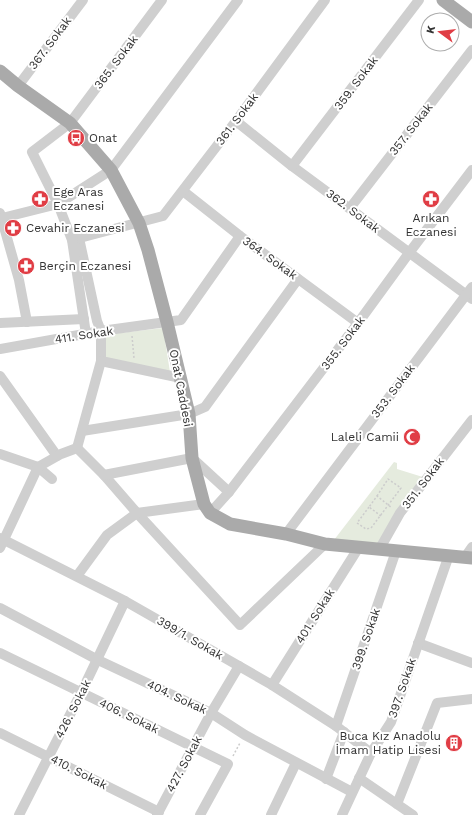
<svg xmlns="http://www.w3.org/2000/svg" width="472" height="815" font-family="'Work Sans',sans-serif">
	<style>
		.green { fill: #e5ebde }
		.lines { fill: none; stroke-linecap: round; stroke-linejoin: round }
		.path { stroke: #ccc; stroke-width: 1.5; stroke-dasharray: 2 2; stroke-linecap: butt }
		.minor { stroke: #cfcfcf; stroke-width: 10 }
		.major { stroke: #aaa; stroke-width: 13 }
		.labels { text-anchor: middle; stroke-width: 4; stroke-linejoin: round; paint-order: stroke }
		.street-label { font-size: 12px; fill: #323232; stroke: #fff }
		.poi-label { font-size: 12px; fill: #323232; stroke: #fff; text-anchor: start }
	</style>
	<rect width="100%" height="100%" fill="#fff"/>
	<g class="green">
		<path d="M163 328 170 372 102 359 103 335Z"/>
		<path d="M394 462 397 463V469L426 478 378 544 334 540Z"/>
	</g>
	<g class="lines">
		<g class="path">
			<path d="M132 336 134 358"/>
			<path d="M369 507 357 523 366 529 371 528 401 488 388 479 377 496"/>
			<path d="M381 516 369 507 377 496 392 508"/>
			<path d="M233 756 240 743"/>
		</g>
		<g class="minor">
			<path d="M18 86 83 0"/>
			<path d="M236 121 292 166 472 299"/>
			<path d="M292 166 419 0"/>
			<path d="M183 191 240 236 358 323"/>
			<path d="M350 208 472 50"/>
			<path d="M0 213 19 280 27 322"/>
			<path d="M2 218 58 204 111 170 238 0"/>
			<path d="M79 238 97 321 101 331V361L181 378"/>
			<path d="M72 240 163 216 236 121 325 0"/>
			<path d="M0 323 84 319"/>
			<path d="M86 334 72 240 58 204 32 152 70 123 162 0"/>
			<path d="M0 349 101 331 181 320 240 236"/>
			<path d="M0 376 57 456"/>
			<path d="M82 431 189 414 205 407 298 279"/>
			<path d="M77 448 104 475 137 513 240 625 325 544"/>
			<path d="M77 448 101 361"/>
			<path d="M0 454 38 467 52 479"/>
			<path d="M38 467 61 454 77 448"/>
			<path d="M104 475 192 458 229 492"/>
			<path d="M210 513 229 492 358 323 409 253 472 170"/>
			<path d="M286 534 472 287"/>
			<path d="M0 538 125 601 272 685 336 726 371 753"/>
			<path d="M0 548 38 467"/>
			<path d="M379 550 400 513 472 420"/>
			<path d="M465 557 472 547"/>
			<path d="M77 576 107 535 137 513 204 504"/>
			<path d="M0 608 98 660 211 713 245 735 352 792"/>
			<path d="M418 643 472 663"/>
			<path d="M0 653 228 764 200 815"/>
			<path d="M272 685 359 547"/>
			<path d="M336 726 396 551"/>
			<path d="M0 733 159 812"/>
			<path d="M359 778 413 815"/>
			<path d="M326 779 344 732"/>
			<path d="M397 804 437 703 472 699"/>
			<path d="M19 815 81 693 125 601"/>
			<path d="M157 815 211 713 239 666"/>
			<path d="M271 815 296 763"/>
			<path d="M342 815 371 753 391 722 449 555"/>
		</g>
		<g class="major">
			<path d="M443 0 472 22"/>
			<path d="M0 71 18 86 70 123 111 170 139 223 148 250 167 322 189 414 192 458 204 504 210 513 230 524 286 534 325 544 472 558"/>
		</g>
	</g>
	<defs>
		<symbol id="bus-disc" viewBox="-11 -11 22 22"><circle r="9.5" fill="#e03d45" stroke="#fff"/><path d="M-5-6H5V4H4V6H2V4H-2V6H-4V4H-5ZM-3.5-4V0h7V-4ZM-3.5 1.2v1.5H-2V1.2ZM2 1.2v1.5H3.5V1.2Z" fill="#fff"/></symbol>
		<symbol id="pharmacy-disc" viewBox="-11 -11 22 22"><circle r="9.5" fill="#e03d45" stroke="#fff"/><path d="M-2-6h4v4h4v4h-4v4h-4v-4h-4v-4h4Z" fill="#fff"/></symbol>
		<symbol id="mosque-disc" viewBox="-11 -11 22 22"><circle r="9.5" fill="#e03d45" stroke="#fff"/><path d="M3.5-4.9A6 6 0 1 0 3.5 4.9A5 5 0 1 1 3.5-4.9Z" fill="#fff"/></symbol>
		<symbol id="building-disc" viewBox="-11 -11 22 22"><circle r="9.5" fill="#e03d45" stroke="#fff"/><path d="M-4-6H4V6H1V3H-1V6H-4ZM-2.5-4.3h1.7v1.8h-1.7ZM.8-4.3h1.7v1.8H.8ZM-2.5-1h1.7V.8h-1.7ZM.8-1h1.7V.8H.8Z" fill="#fff"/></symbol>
	</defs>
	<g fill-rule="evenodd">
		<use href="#bus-disc" x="66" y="128" width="20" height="20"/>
		<use href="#pharmacy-disc" x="30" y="189" width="20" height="20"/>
		<use href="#pharmacy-disc" x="421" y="189" width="20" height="20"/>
		<use href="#pharmacy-disc" x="3" y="218" width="20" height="20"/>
		<use href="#pharmacy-disc" x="16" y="256" width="20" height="20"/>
		<use href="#mosque-disc" x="402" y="427" width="20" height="20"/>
		<use href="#building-disc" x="444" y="733" width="20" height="20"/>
	</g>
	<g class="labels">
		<g class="street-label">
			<text transform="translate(50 43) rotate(-53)" y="4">367. Sokak</text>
			<text transform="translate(116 62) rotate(-53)" y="4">365. Sokak</text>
			<text transform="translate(356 83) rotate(-53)" y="4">359. Sokak</text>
			<text transform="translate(237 119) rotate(-53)" y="4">361. Sokak</text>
			<text transform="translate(411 129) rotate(-52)" y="4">357. Sokak</text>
			<text transform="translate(353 211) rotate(37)" y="4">362. Sokak</text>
			<text transform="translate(270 258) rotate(36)" y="4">364. Sokak</text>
			<text transform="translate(84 335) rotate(-9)" y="4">411. Sokak</text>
			<text transform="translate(343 343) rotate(-53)" y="4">355. Sokak</text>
			<text transform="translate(181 388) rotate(79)" y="4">Onat Caddesi</text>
			<text transform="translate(393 391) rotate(-53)" y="4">353. Sokak</text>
			<text transform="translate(423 483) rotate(-53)" y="4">351. Sokak</text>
			<text transform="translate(315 616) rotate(-58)" y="4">401. Sokak</text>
			<text transform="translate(190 638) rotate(30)" y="4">399/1. Sokak</text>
			<text transform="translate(366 639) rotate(-71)" y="4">399. Sokak</text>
			<text transform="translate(402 688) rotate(-71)" y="4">397. Sokak</text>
			<text transform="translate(177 697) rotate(25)" y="4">404. Sokak</text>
			<text transform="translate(73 709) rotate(-63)" y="4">426. Sokak</text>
			<text transform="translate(129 716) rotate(26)" y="4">406. Sokak</text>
			<text transform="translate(184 764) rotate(-62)" y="4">427. Sokak</text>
			<text transform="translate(79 772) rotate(27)" y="4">410. Sokak</text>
		</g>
		<g class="poi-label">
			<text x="89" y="142">Onat</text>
			<text x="53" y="196">Ege Aras<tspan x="53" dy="14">Eczanesi</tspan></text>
			<text x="431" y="222" text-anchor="middle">Arıkan<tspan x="431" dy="14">Eczanesi</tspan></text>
			<text x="26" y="232">Cevahir Eczanesi</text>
			<text x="39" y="270">Berçin Eczanesi</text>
			<text x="399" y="441" text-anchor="end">Laleli Camii</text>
			<text x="441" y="740" text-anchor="end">Buca Kız Anadolu<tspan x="441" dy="14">İmam Hatip Lisesi</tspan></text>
		</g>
	</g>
	<g transform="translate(440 32) rotate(285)"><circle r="19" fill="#ffffff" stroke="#adadad"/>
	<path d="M0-3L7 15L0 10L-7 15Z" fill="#e03d45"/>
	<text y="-6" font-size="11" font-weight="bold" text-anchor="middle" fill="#323232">K</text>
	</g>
</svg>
